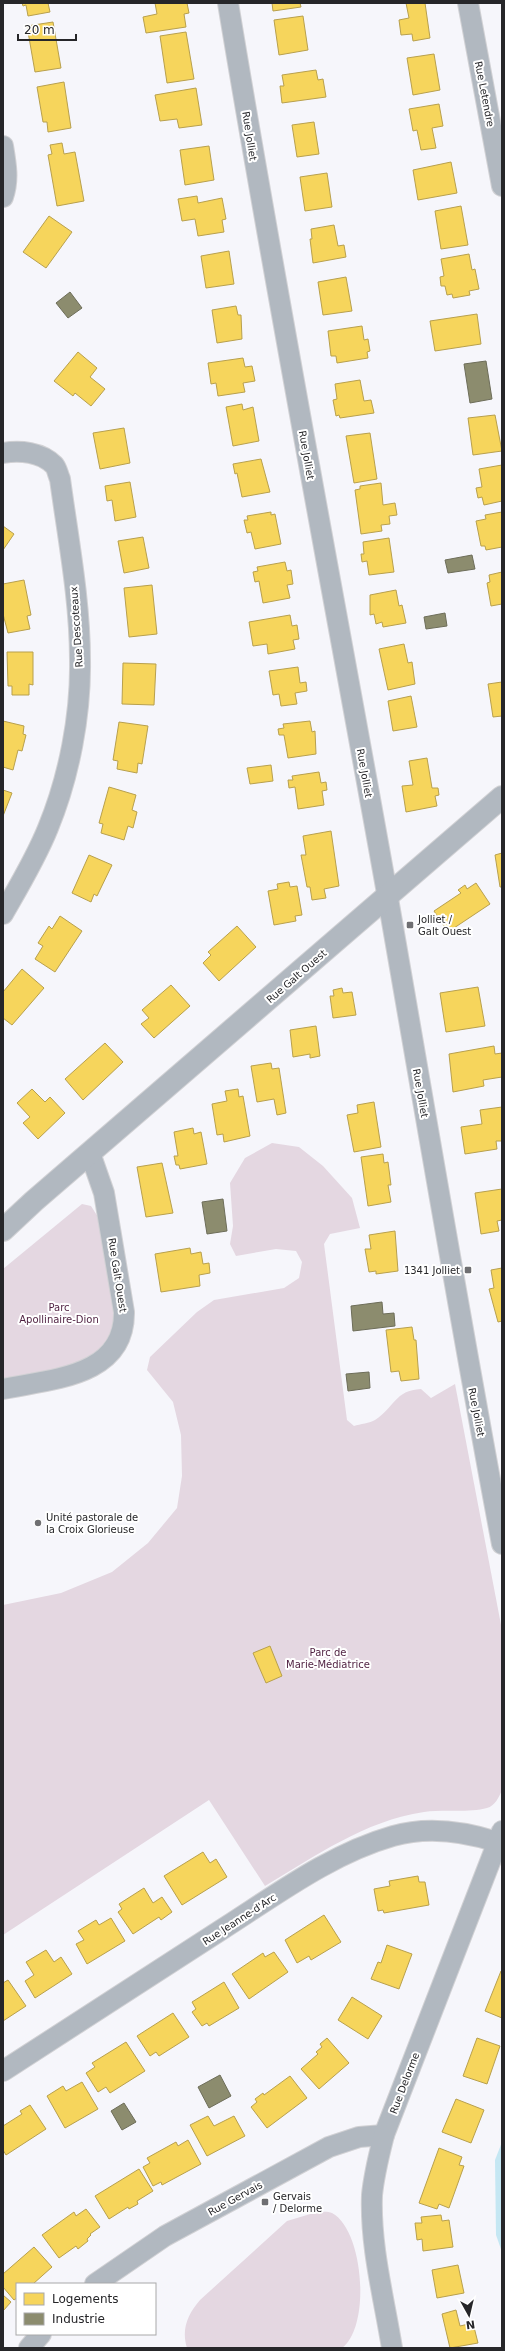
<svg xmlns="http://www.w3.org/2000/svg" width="505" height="2351" font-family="'DejaVu Sans',sans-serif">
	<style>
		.green { fill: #e4d7e1 }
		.water { fill: #c5e7f3 }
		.homes { fill: #f6d55c; stroke: #b8a04d }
		.industry { fill: #8c8c6e; stroke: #6d6d59 }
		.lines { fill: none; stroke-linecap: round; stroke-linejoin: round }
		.minor-casing { stroke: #d1d1d4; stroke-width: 22 }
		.tertiary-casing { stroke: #d1d1d4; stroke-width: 24 }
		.minor { stroke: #b1b8c0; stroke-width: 20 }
		.tertiary { stroke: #b1b8c0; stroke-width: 22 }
		.poi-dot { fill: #6f6f72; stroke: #fff; stroke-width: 1.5 }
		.labels { text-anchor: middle; stroke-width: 4; stroke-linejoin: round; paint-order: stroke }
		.street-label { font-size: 10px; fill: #262629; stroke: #fff }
		.poi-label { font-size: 10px; fill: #262629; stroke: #fff; text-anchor: start }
		.park-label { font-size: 10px; fill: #4d1e3f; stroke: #fff }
	</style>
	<rect width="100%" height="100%" fill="#f6f6fb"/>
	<g class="green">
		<path d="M272 1143 299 1147 323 1166 352 1198 360 1228 330 1234 324 1244 347 1420 354 1426C360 1424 370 1423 375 1420 394 1408 395 1390 421 1389L431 1398 455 1384 502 1630V1790C499 1797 495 1806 487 1808 470 1813 443 1809 424 1812 364 1821 316 1856 265 1886L209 1800 3 1935V1605L61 1593 112 1572 148 1543 177 1508 182 1476 181 1435 173 1402 147 1370 150 1357 197 1312 214 1300 284 1288 299 1278 302 1262 296 1251 276 1249 236 1256 230 1244 233 1226 230 1183 245 1158Z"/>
		<path d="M82 1204 91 1206 98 1217 116 1312 114 1334 85 1364 3 1381V1269Z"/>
		<path d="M317 2212C321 2212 328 2211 332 2213 364 2230 371 2327 342 2348H187C181 2329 188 2314 200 2300L287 2221Z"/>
	</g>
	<path class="water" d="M502 2142V2252L496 2235 495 2160Z"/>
	<g class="homes">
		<path d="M22 3H48L50 12 28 16 26 5 23 6Z"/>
		<path d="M155 3H187L189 13 184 14 186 27 146 33 143 17 157 14Z"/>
		<path d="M272 3H300L301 7 273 11Z"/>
		<path d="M406 3H425L430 38 413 41 412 34 401 35 399 20 409 18Z"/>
		<path d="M303 16 308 50 279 55 274 20Z"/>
		<path d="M53 22 61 68 35 72 27 26Z"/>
		<path d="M186 32 194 79 167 83 160 36Z"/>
		<path d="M434 54 440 90 413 95 407 58Z"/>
		<path d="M316 70 318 80 323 79 326 97 282 103 280 86H284L282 75Z"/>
		<path d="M64 82 71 128 48 132 47 122H43L37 87Z"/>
		<path d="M196 88 202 125 179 128 177 119 160 121 155 95Z"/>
		<path d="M439 104 443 126 432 128 436 148 421 150 417 130 413 131 409 109Z"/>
		<path d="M314 122 319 154 297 157 292 125Z"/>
		<path d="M62 143 64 154 75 152 84 201 57 206 48 155 52 154 50 145Z"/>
		<path d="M209 146 214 180 185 185 180 150Z"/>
		<path d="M451 162 457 193 418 200 413 170Z"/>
		<path d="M327 173 332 207 305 211 300 177Z"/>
		<path d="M197 196 198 203 222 198 226 219 222 220 224 232 198 236 195 219 182 221 178 199Z"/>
		<path d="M461 206 468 245 441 249 435 211Z"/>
		<path d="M49 216 72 232 46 268 23 252Z"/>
		<path d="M334 225 338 246 344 245 346 257 313 263 310 239H312L311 229Z"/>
		<path d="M229 251 234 284 206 288 201 256Z"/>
		<path d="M469 254 472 270 475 269 479 289 469 291 470 295 453 298 452 294 447 295 445 286H441L440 277 444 276 441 259Z"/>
		<path d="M346 277 352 311 323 315 318 282Z"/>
		<path d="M236 306 238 315H241L242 339 217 343 212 310Z"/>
		<path d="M477 314 481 344 435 351 430 321Z"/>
		<path d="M362 326 364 340 368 339 370 351 367 352 368 358 337 363 336 356H331L328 331Z"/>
		<path d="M78 352 97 368 90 377 105 389 91 406 75 393 73 396 54 381Z"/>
		<path d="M243 358 245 367 252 366 255 381 243 383 245 392 218 396 216 383 211 384 208 363Z"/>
		<path d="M360 380 364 401 371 400 374 413 340 418 339 415 336 416 333 400 337 399 335 384Z"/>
		<path d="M242 404 243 410 253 407 259 441 233 446 226 407Z"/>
		<path d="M495 415 502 451 473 455 468 418Z"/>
		<path d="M124 428 130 463 100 469 93 433Z"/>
		<path d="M370 433 377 479 354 483 346 436Z"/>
		<path d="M261 459 270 492 242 497 237 473 235 474 233 464Z"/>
		<path d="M502 465V501L484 505 482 497 478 498 476 488 482 487 479 469Z"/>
		<path d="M130 482 136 517 115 521 112 500 107 501 105 486Z"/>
		<path d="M381 483 383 505 395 503 397 515 389 516 390 524 381 525 382 531 361 534 355 490 360 489V486Z"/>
		<path d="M271 512V515L275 514 281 544 255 549 251 532 247 533 244 520H248L247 516Z"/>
		<path d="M502 512V547L486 550 485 546H481L476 521 486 519 485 515Z"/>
		<path d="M3 526 14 534 3 550Z"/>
		<path d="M143 537 149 568 124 573 118 541Z"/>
		<path d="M389 538 394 572 369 575 367 561 362 562 361 554H364L363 542Z"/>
		<path d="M285 562 287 571 291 570 293 584 287 585 290 598 263 603 259 581 255 582 253 572 258 571 257 567Z"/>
		<path d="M502 572V604L491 606 487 583 490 582 489 575Z"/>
		<path d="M24 580 31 615 27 616 30 629 8 633 3 614V584Z"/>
		<path d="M152 585 157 634 129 637 124 588Z"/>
		<path d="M396 590 399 606 402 605 406 623 383 627 382 622 376 624 374 614 370 615V595Z"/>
		<path d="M290 615 292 626 297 625 299 639 293 640 295 649 268 654 267 644 253 646 249 622Z"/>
		<path d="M404 644 408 663 412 662 415 684 388 690 379 649Z"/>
		<path d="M7 652H33V685L29 684V695H12V686H8Z"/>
		<path d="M123 663 156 664 154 705 122 704Z"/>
		<path d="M298 667 300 683 306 682 307 691 295 693 297 704 281 706 279 694 273 695 269 671Z"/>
		<path d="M502 682V716L493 717 488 684Z"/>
		<path d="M411 696 417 727 393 731 388 701Z"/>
		<path d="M3 721 24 726 23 734 26 735 22 751 18 750 13 770 3 767Z"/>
		<path d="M310 721 312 732 315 731 316 754 288 758 284 735H279L278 729 284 728 283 724Z"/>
		<path d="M119 722 148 726 142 764 138 763 137 773 117 769 118 761 113 760Z"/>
		<path d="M427 758 432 788H438L439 795 435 796 437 806 406 812 402 786 413 785 409 761Z"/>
		<path d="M271 765 273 781 250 784 247 768Z"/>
		<path d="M319 772 321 783 326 782 327 790 322 791 324 805 298 809 295 787 289 788 288 780H293L292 776Z"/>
		<path d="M109 787 136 795 132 810 137 812 133 828 128 826 124 840 101 833 103 824 99 823Z"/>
		<path d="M3 790 12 793 3 816Z"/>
		<path d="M331 831 339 886 324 889 326 898 312 900 310 887H307L301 855H306L303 836Z"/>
		<path d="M502 853V887H500L495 855Z"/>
		<path d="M89 855 112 865 97 896 94 894 91 902 72 893Z"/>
		<path d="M289 882 290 887 297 886 302 915 295 916 296 921 274 925 268 891 278 889 277 884Z"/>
		<path d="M476 883 490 904 448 932 434 911 461 893 458 890 465 885 467 889Z"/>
		<path d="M60 916 82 931 55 972 35 959 43 946 38 943 49 926 52 929Z"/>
		<path d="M237 926 256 947 219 981 203 963 211 955 208 952Z"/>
		<path d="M22 969 44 988 12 1025 3 1018V992Z"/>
		<path d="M171 985 190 1006 154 1038 141 1024 149 1018 142 1010Z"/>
		<path d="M478 987 485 1026 446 1032 440 993Z"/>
		<path d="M342 988 343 993 352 992 356 1015 333 1018 330 996H334L333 990Z"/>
		<path d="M316 1026 320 1056 310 1058V1054L293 1057 290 1030Z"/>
		<path d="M105 1043 123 1062 83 1100 65 1079Z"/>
		<path d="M494 1046 495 1054 502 1053V1077L483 1080 484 1086 453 1092 449 1054Z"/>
		<path d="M271 1063 272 1069 279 1068 286 1113 277 1115 274 1099 257 1102 251 1066Z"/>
		<path d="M32 1089 45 1102 50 1097 65 1113 38 1139 23 1123 30 1117 17 1103Z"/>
		<path d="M238 1089 239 1097 243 1096 250 1136 224 1142 223 1134 217 1135 212 1104 227 1101 225 1091Z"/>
		<path d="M374 1102 381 1147 354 1152 347 1115 358 1113 357 1105Z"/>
		<path d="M502 1107V1141H496L497 1149 465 1154 461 1127 482 1124 480 1110Z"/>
		<path d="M193 1128 194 1134 201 1132 207 1164 180 1169 179 1165H176L174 1156H178L174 1132Z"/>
		<path d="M383 1154 384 1163 388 1162 391 1185H388L391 1202 368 1206 361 1157Z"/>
		<path d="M162 1163 173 1213 146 1217 137 1167Z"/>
		<path d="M502 1189V1220L497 1221 499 1231 481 1234 475 1193Z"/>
		<path d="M395 1231 398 1271 376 1274V1271L369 1272 365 1249H371L369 1235Z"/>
		<path d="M190 1248 191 1254 201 1252 203 1264 209 1263 210 1273 199 1275 200 1286 161 1292 155 1254Z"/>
		<path d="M502 1268V1321L498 1322 489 1289 494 1288 491 1270Z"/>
		<path d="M412 1327 414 1340H416L419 1379 401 1381 399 1371 391 1372 386 1330Z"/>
		<path d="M270 1646 282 1676 266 1683 253 1653Z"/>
		<path d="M203 1852 210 1863 216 1859 227 1877 182 1905 164 1876Z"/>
		<path d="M418 1876 419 1882H425L429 1905 384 1913 383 1910 378 1911 374 1889 390 1886 389 1881Z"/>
		<path d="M144 1888 153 1903 162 1897 172 1912 161 1920 159 1917 133 1934 118 1912 122 1909 119 1904Z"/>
		<path d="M324 1915 341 1942 311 1960 309 1956 297 1963 285 1940Z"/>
		<path d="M111 1918 125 1941 87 1964 76 1944 84 1940 78 1931 96 1920 99 1925Z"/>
		<path d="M387 1945 412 1954 399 1989 371 1979 378 1962 381 1963Z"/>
		<path d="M46 1950 54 1962 61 1957 72 1974 35 1998 25 1981 34 1975 26 1962Z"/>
		<path d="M274 1952 288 1972 249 1999 232 1974 263 1953 265 1957Z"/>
		<path d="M501 1971 502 1972V2018L485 2011Z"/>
		<path d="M8 1980 26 2006 3 2021V1983Z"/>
		<path d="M224 1982 239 2008 209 2026 207 2023 202 2026 192 2012 196 2009 192 2002Z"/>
		<path d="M352 1997 382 2016 368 2039 338 2020Z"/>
		<path d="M173 2013 189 2037 159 2056 156 2052 150 2056 137 2036Z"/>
		<path d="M327 2038 349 2063 319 2089 301 2069 318 2054 316 2052 322 2047 320 2044Z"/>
		<path d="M477 2038 500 2046 487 2084 463 2076Z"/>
		<path d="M126 2042 145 2071 110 2093 106 2087 98 2092 86 2073 95 2067 92 2063Z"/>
		<path d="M290 2076 307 2098 267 2128 251 2107 257 2102 255 2099 263 2093 264 2095Z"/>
		<path d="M82 2082 98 2109 65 2128 47 2096 63 2086 66 2091Z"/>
		<path d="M456 2099 484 2110 471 2143 442 2132Z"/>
		<path d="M30 2105 46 2129 6 2155 3 2150V2126L22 2114 20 2111Z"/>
		<path d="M208 2116 214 2126 234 2116 245 2136 207 2156 190 2125Z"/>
		<path d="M188 2140 201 2164 162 2185 161 2182 153 2186 143 2167 150 2163 147 2158 176 2142 178 2146Z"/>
		<path d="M439 2148 462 2157 459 2165 464 2166 449 2208 439 2204 437 2209 419 2203Z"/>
		<path d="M139 2169 153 2191 137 2201 138 2204 129 2209 128 2207 109 2219 95 2196Z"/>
		<path d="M86 2209 100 2227 90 2234 91 2235 87 2239 88 2241 78 2249 76 2246 59 2258 42 2235 74 2212 76 2216Z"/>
		<path d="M441 2215 442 2221 449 2220 453 2247 423 2251 422 2239 417 2240 415 2223H422L421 2217Z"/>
		<path d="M34 2247 52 2267 33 2284H17V2298L14 2300 3 2287V2274Z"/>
		<path d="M458 2265 464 2293 437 2298 432 2270Z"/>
		<path d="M3 2295 11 2302 3 2311Z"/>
		<path d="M456 2310 460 2326 473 2323 478 2343 450 2348 442 2314Z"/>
	</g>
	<g class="industry">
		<path d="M70 292 82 308 68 318 56 303Z"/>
		<path d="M486 361 492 399 470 403 464 364Z"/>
		<path d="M472 555 475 569 448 573 445 560Z"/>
		<path d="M445 613 447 626 426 629 424 617Z"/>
		<path d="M223 1199 227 1231 207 1234 202 1202Z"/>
		<path d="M382 1302 383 1314 394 1313 395 1326 353 1331 351 1306Z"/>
		<path d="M369 1372 370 1388 348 1391 346 1374Z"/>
		<path d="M220 2075 231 2096 209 2108 198 2087Z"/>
		<path d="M124 2103 136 2122 122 2130 111 2111Z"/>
	</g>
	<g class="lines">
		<defs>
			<g id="minor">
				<path d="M228 3C277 300 334 597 387 893 425 1110 461 1327 502 1544"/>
				<path d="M468 3 502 186"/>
				<path d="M3 146C6 164 9 180 3 197"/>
				<path d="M3 453C20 450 41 452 54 465 57 468 58 475 60 479 68 538 80 600 80 660 81 715 69 777 48 828 36 858 19 886 3 914"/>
				<path d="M3 1389C51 1379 125 1377 124 1312L104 1193 90 1153"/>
				<path d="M3 2071C76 2024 149 1977 221 1930 276 1895 330 1854 393 1836 428 1826 463 1831 497 1842"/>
				<path d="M95 2284 165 2236 329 2147 359 2137 384 2135"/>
				<path d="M29 2348 41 2334"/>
				<path d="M392 2348C384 2298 370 2246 372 2195 374 2174 379 2155 384 2135L502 1831"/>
			</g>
			<path id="tertiary" d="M3 1230 34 1201 502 797"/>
		</defs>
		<use href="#minor" class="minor-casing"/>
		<use href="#tertiary" class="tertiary-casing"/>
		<use href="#minor" class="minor"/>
		<use href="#tertiary" class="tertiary"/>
	</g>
	<g class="poi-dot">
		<rect x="406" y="921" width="8" height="8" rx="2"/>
		<rect x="464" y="1266" width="8" height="8" rx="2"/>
		<circle cx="38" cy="1523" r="4"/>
		<rect x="261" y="2198" width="8" height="8" rx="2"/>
	</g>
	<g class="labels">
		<g class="street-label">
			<text transform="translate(485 94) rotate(79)" y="4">Rue Letendre</text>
			<text transform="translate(250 136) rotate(81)" y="4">Rue Jolliet</text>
			<text transform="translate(307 455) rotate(80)" y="4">Rue Jolliet</text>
			<text transform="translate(76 627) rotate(-94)" y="4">Rue Descoteaux</text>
			<text transform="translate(365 773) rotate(80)" y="4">Rue Jolliet</text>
			<text transform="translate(296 976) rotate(-41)" y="4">Rue Galt Ouest</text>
			<text transform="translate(421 1093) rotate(80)" y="4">Rue Jolliet</text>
			<text transform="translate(118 1275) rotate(81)" y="4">Rue Galt Ouest</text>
			<text transform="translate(477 1412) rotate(79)" y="4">Rue Jolliet</text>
			<text transform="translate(239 1919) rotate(-33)" y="4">Rue Jeanne-d'Arc</text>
			<text transform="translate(404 2083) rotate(-69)" y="4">Rue Delorme</text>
			<text transform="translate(235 2198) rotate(-29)" y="4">Rue Gervais</text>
		</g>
		<g class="poi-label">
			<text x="418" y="923">Jolliet /<tspan x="418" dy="12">Galt Ouest</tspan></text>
			<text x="460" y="1274" text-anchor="end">1341 Jolliet</text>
			<text x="46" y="1521">Unité pastorale de<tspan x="46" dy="12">la Croix Glorieuse</tspan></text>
			<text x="273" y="2200">Gervais<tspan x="273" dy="12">/ Delorme</tspan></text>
		</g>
		<g class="park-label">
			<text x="59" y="1311">Parc<tspan x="59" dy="12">Apollinaire-Dion</tspan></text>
			<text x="328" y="1656">Parc de<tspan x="328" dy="12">Marie-Médiatrice</tspan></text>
		</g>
	</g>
	<rect width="505" height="2351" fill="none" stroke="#262629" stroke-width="8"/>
	<rect x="16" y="2283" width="140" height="52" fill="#ffffff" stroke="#a8a8a9"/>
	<rect x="24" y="2293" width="20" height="12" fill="#f6d55c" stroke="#a8a8a9"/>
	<text x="52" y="2303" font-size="12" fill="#262629">Logements</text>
	<rect x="24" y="2313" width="20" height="12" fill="#8c8c6e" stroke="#a8a8a9"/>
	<text x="52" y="2323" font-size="12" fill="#262629">Industrie</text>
	<g transform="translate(469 2315) rotate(172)" stroke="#ffffff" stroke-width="3" paint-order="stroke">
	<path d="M0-3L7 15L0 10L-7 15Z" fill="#262629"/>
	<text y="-6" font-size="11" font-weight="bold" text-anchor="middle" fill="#262629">N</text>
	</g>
	<path d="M18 34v6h58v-6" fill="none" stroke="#262629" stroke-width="2"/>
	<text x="24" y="34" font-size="12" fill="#262629" stroke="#ffffff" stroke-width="3" paint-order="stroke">20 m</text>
</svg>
